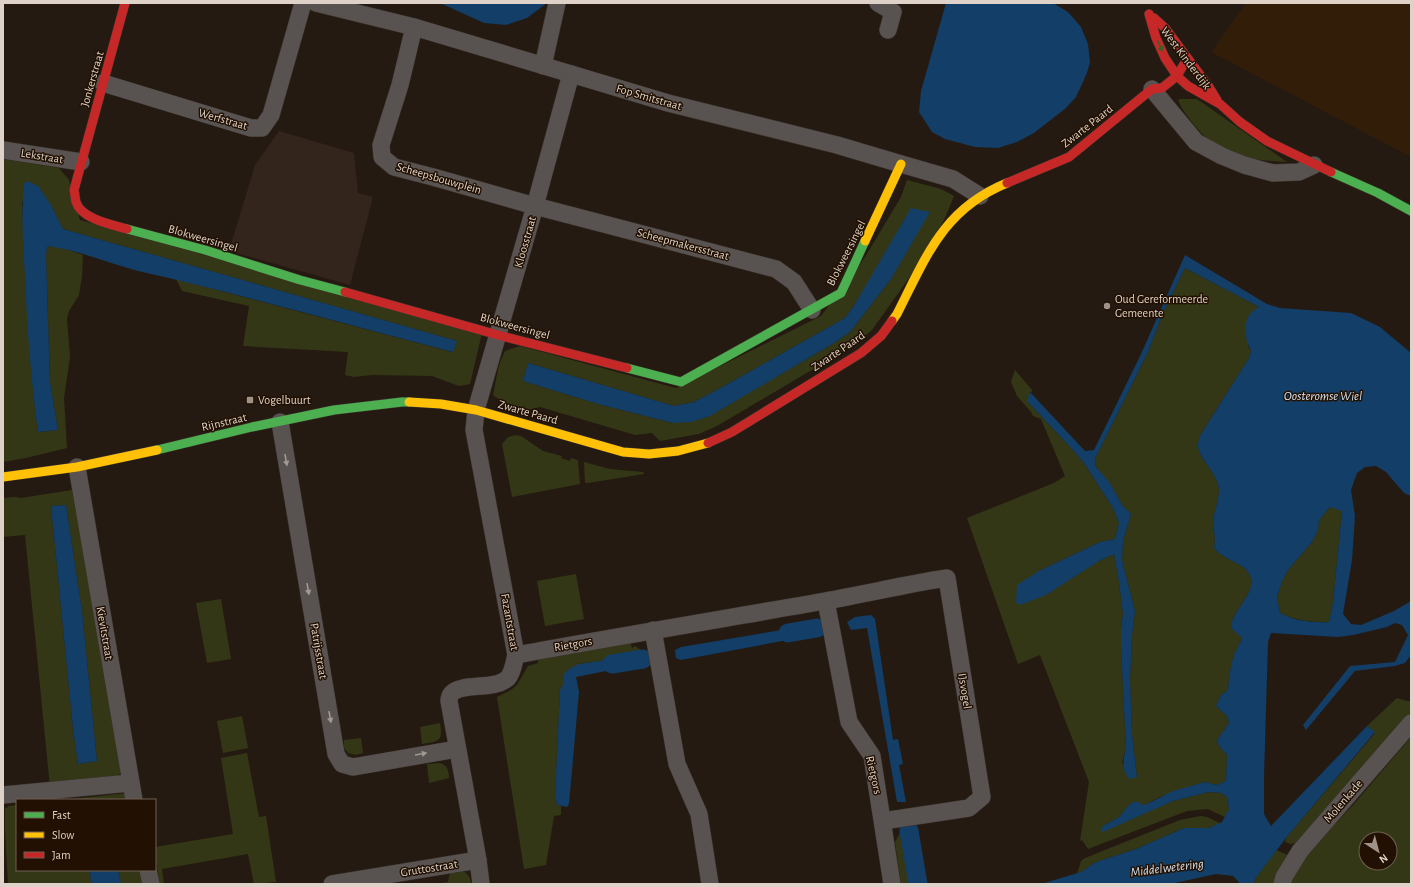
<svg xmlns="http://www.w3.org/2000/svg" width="1414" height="887" font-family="'Alegreya Sans',sans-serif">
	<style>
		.built { fill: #321d09 }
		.education { fill: #33251b }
		.green { fill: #343716; fill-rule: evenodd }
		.water { fill: #123e67; fill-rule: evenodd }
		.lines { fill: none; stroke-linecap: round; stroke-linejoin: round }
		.canal { stroke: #123e67; stroke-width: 19 }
		.street-casing { stroke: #3c342c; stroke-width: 18 }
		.fast-casing { stroke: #3c342c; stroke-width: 10 }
		.slow-casing { stroke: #3c342c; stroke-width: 10 }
		.jam-casing { stroke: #3c342c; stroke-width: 10 }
		.street { stroke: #585251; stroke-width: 17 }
		.fast { stroke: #4caf50; stroke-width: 9 }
		.slow { stroke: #ffc107; stroke-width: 9 }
		.jam { stroke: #c62828; stroke-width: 9 }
		.oneway { fill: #376029 }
		.oneway2 { fill: #a29993 }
		.poi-dot { fill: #9e9289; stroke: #221102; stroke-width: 1.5 }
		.labels { text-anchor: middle; stroke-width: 3; stroke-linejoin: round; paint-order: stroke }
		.street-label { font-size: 12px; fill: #dfd3c9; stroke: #221102 }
		.poi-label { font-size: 12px; fill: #dfd3c9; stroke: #221102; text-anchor: start }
		.water-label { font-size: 13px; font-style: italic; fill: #d3e0ef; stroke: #221102 }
	</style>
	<rect width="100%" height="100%" fill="#241a11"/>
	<path class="built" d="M1246 3H1411V157L1211 52Z"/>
	<path class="education" d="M279 131 354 153 358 193 373 197 350 285 229 251 255 165Z"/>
	<g class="green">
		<path d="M1180 99H1197L1287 162C1269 161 1238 159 1223 150 1210 144 1200 132 1191 121 1186 114 1181 108 1178 100Z"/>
		<path d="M3 159 59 168 69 180 80 220 482 333 470 384 459 386 432 376 372 375 354 377 345 375 348 352 243 346 249 306 182 291 176 279 452 352 457 341 63 229 51 205 22 201C25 278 28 355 38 432L58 430 50 382 46 256 47 246 63 248 83 255 82 276 79 295 69 311 67 319 70 357 64 398 67 448 26 458 3 462Z"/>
		<path d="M907 180 941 189 954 196 945 218 919 264 872 330 860 340 832 358 717 426 699 434 660 441 652 433 635 435 540 407 528 410 501 401 493 395 499 365 505 351 520 346 676 388 821 316 865 257 901 197ZM903 257 891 279 850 332 834 343 776 377 673 423 598 404 523 381 528 363 674 406 694 402 717 390 845 318 855 304Z"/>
		<path d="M1185 268 1259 307 1248 346 1251 351 1249 358 1201 434C1200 436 1199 440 1198 443 1196 458 1218 471 1219 490 1219 501 1213 513 1213 524 1214 533 1216 538 1214 548 1222 558 1233 560 1243 567 1264 584 1240 602 1233 619 1232 621 1231 625 1231 628L1242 637C1240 644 1237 649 1234 655 1230 667 1229 678 1228 690L1221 695 1216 706 1227 716 1229 723 1217 740 1219 746 1227 755 1226 781 1216 785 1205 782 1160 797 1147 804 1123 812 1119 817 1103 826 1173 801 1209 792 1221 793 1227 797 1229 809 1225 817 1208 809 1187 811 1088 849 1082 840 1080 841 1089 782 1040 655 1018 664 967 518 1054 483 1065 476 1041 419 1033 416 1031 412 1017 396 1011 382 1015 370 1033 391 1030 392 1028 402 1071 448 1084 463 1113 508 1119 523 1115 539 1100 542 1039 571 1099 561 1114 554 1119 582 1123 614 1121 628V648L1126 747 1122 763 1137 777 1132 734 1130 680 1132 635 1135 611 1122 560 1123 541 1131 514 1122 505 1110 484 1096 467 1095 459 1148 352 1163 313Z"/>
		<path d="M516 435 521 436 543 451 562 456 561 458 570 461 571 458 578 460 580 484 512 497 502 444 508 437Z"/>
		<path d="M584 462 610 469 643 472 644 474 588 483H585Z"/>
		<path d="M72 490 123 771 117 776 50 787 25 535 3 537V498L14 497 21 498ZM66 505 82 611 97 761 78 764 73 729 51 506Z"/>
		<path d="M1330 507 1342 510 1333 602 1329 622C1312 622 1295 621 1280 613L1277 598 1282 581 1288 570 1312 542 1318 530 1319 520Z"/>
		<path d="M576 574 584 619 545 626 537 581Z"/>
		<path d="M221 599 231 659 207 663 196 603Z"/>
		<path d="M630 642 632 648 635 646 645 653 646 657 636 660 634 656 579 664 560 690 555 796 557 805 561 806V815L554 816 546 865 524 869 497 697 511 690 517 685 528 666 538 663V658Z"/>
		<path d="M1397 698 1407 701H1411V717L1301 841 1291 844 1285 842 1286 838 1375 733 1367 726Z"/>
		<path d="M242 716 248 748 223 753 217 721Z"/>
		<path d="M440 723C443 742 439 741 422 744L420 727Z"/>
		<path d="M1411 737V884H1288L1302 859 1355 803ZM1366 839H1390V863H1366Z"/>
		<path d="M361 738 363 753 356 755 348 753 344 748V740Z"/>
		<path d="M247 753 259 817 266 816 276 882 254 884 248 854 162 869 164 884H160L155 856V847L233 834 221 758Z"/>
		<path d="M439 763C447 764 449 771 449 778L429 783 427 764Z"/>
		<path d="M127 793 128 800H62Z"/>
		<path d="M17 805V870H90L91 884H8L5 830V809L9 806Z"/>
		<path d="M1201 816 1207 817 1220 823 1209 828H1184L1136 849 1096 862 1081 872 1077 874 1081 861 1085 858 1180 820Z"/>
		<path d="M906 831 911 884H901L895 842 900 833Z"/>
		<path d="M1276 850 1290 856 1275 884H1254L1255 879Z"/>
		<path d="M118 870H142L144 884H121Z"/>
		<path d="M460 870C468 873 470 876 471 884H436L448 882 449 876 451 871Z"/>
	</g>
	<g class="water">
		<path d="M440 3H547L527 18 506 25 484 23Z"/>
		<path d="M946 3H1053L1068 12 1081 27 1088 44 1090 62 1087 73 1076 97 1066 108 1034 133 1017 142 998 148 975 147 945 139 932 132 919 112 921 91Z"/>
		<path d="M27 181 38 186 51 205 63 229 457 341 453 352C348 325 244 295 138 271 108 263 78 250 47 246L46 256 50 382 58 430 38 432C31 380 27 328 25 276 23 245 21 214 24 184Z"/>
		<path d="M911 208 930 212 891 279 850 332 834 343 710 416 691 422 673 423 598 404 523 381 528 363 674 406 694 402 717 390 845 318 855 304Z"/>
		<path d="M1185 255 1267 304 1280 308 1351 313 1380 327 1411 353V496L1404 493 1386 472 1376 466 1365 467 1357 473 1351 490 1355 516 1352 560 1343 614 1351 624 1361 625 1394 611 1411 601V655L1405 663 1395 666 1355 671 1306 730 1303 725 1350 666 1395 662 1408 635 1402 625 1395 623 1387 627 1353 635 1338 637 1271 633 1268 642 1264 777V814L1271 826 1367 726 1375 732 1286 838 1255 879 1254 884H1239V882L1233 876 1216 874 1170 884H1041L1081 872 1096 862 1136 849 1184 828H1209L1222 822 1229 809 1227 797 1221 793 1209 792 1173 801 1103 832 1101 830 1103 826 1119 817 1128 806 1133 802H1139L1142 805 1147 804 1173 791 1205 782 1216 785 1226 781 1227 755 1219 746 1217 740 1229 723 1227 716 1216 706 1221 695 1228 690C1229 678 1230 667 1234 655 1236 649 1240 644 1242 638L1231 628C1231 625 1232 621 1233 619 1240 602 1264 584 1243 567 1233 560 1222 558 1214 548 1216 538 1214 533 1213 524 1213 513 1219 501 1219 490 1218 471 1196 458 1198 443 1199 440 1200 436 1201 434L1249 358 1251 351C1243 336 1242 315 1259 307L1185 268 1163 313 1148 352 1095 459 1096 467 1110 483 1122 505 1131 514 1123 541 1122 560 1135 611 1132 635 1130 680 1132 734 1137 777 1129 779C1121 767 1123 760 1126 747L1121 648V628L1123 614 1119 582 1114 554 1099 561 1046 595 1020 605 1016 602 1017 585 1039 571 1100 542 1115 539 1119 523 1113 508 1084 463 1071 448 1027 401 1030 392 1085 451 1094 450 1141 354ZM1330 507 1342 511 1333 602 1329 622C1313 623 1295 621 1280 613L1277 598 1282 581 1288 570 1312 542 1318 530 1319 520Z"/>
		<path d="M66 505 82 611 97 761 78 764 73 729 51 506Z"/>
		<path d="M871 615 875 619 893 740 898 739 903 764 899 765 906 802H897L867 628 851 630 847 622 855 617Z"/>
		<path d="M811 625 814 628V635L681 660 676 658 675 650 681 647Z"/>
		<path d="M634 656 637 661 636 665 576 677 579 692 569 804 567 807 557 805 555 796 560 690 564 683V674L569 669 579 664Z"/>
		<path d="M90 870H118L121 884H91Z"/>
	</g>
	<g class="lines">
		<g class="canal">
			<path d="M788 633 817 628"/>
			<path d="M612 664 643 659"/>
			<path d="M909 831 918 884"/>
		</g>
		<defs>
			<g id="street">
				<path d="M316 3 414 27 668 103 837 145 901 164 953 179 980 196"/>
				<path d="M878 3 893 12 888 30"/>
				<path d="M414 27 400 85 381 145 382 157 394 167 433 177 535 206 776 269 794 282 812 310"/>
				<path d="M543 66 557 3"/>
				<path d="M103 83 251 128H262L271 115 303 3"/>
				<path d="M1152 89 1196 142 1222 156 1244 165 1273 173 1299 172 1314 165"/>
				<path d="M3 150 81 162"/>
				<path d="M280 422 336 754 342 764 353 767 457 749"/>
				<path d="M77 467 134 800"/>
				<path d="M826 601 849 722 872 756 892 884"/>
				<path d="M653 630 677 764 699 814 710 884"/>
				<path d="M516 655C619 636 722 619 825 601 866 594 906 584 947 578L982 797 969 808 883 821"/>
				<path d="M3 795 130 783"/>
				<path d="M148 870 151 884"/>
				<path d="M332 884 478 860"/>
				<path d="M481 884 478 860 449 701C449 699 450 695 452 693 463 682 494 691 508 678 513 672 514 662 516 655L474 430 476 410 535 206 571 74"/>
				<path d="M1282 884 1284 877 1300 851 1411 723"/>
			</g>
			<g id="fast">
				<path d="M1331 172 1378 193 1411 211"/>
				<path d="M127 229 205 250 300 280 345 292"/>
				<path d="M627 368 681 382 841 293 865 241"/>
				<path d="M157 450 252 427 334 410 402 402H409"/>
			</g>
			<g id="slow">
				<path d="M865 241 901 164"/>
				<path d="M892 321 897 314C926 257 943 209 1007 183"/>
				<path d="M409 402 441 404 476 410 623 452 649 454 678 451 708 443"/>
				<path d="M3 477 77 467 157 450"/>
			</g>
			<g id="jam">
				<path d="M125 3 74 190C75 194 75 199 76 202 81 219 113 225 127 229"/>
				<path d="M1149 14 1156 38 1165 58 1177 76 1188 86 1220 104 1240 122 1267 141 1331 172"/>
				<path d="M1154 18 1165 28 1209 87 1217 100"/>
				<path d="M1007 183 1069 157 1152 89 1162 88 1177 76 1187 59"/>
				<path d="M345 292 498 335 627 368"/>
				<path d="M708 443 732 432 861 353 881 336 892 321"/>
			</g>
		</defs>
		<use href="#street" class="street-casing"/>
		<use href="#fast" class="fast-casing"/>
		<use href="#slow" class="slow-casing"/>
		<use href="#jam" class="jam-casing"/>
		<use href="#street" class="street"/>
		<use href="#fast" class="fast"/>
		<use href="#slow" class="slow"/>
		<use href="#jam" class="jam"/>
	</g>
	<defs><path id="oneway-solid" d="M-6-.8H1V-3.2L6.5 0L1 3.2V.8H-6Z"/></defs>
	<use class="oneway" href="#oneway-solid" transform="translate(1160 46) rotate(66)"/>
	<g class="oneway2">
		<use href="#oneway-solid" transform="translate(286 460) rotate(80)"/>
		<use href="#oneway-solid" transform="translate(308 589) rotate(80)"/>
		<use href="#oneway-solid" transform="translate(330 717) rotate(80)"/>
		<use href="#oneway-solid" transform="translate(421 754) rotate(-10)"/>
	</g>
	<g class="poi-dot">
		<circle cx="1107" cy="306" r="4"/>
		<rect x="246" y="396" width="8" height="8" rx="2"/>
	</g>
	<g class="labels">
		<g class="street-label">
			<text transform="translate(1186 58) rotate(53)" y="4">West Kinderdijk</text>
			<text transform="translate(92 79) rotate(-74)" y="4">Jonkerstraat</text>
			<text transform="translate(649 97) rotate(16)" y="4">Fop Smitstraat</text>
			<text transform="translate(223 119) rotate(16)" y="4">Werfstraat</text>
			<text transform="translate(1087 126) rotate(-38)" y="4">Zwarte Paard</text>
			<text transform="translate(42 156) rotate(9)" y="4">Lekstraat</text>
			<text transform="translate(439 178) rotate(16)" y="4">Scheepsbouwplein</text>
			<text transform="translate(203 238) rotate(16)" y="4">Blokweersingel</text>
			<text transform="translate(525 242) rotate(-74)" y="4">Kloosstraat</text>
			<text transform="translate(683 244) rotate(15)" y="4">Scheepmakersstraat</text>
			<text transform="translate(846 253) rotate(-63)" y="4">Blokweersingel</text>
			<text transform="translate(515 326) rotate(15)" y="4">Blokweersingel</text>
			<text transform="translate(838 351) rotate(-34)" y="4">Zwarte Paard</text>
			<text transform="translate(528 412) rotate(16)" y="4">Zwarte Paard</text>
			<text transform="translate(224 422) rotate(-13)" y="4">Rijnstraat</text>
			<text transform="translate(510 622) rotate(80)" y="4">Fazantstraat</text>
			<text transform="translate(105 633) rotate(80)" y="4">Kievitstraat</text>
			<text transform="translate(573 644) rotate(-10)" y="4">Rietgors</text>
			<text transform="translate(319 651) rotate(80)" y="4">Patrijsstraat</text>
			<text transform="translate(965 691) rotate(81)" y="4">IJsvogel</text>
			<text transform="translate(874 775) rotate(77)" y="4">Rietgors</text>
			<text transform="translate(1343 801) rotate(-49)" y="4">Molenkade</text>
			<text transform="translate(429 868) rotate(-9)" y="4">Gruttostraat</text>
		</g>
		<g class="poi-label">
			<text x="1115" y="303">Oud Gereformeerde<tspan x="1115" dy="14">Gemeente</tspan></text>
			<text x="258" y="404">Vogelbuurt</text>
		</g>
		<g class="water-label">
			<text x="1323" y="400">Oosteromse Wiel</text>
			<text transform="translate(1167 867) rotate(-7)" y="5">Middelwetering</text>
		</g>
	</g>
	<rect width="1414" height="887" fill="none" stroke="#dfd3c9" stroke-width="8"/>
	<rect x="16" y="799" width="140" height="72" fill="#221102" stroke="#6e5f52"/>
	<rect x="24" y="812" width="20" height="6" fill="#4caf50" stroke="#6e5f52"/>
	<text x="52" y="819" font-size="12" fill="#dfd3c9">Fast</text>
	<rect x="24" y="832" width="20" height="6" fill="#ffc107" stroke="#6e5f52"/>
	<text x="52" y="839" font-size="12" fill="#dfd3c9">Slow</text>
	<rect x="24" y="852" width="20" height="6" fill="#c62828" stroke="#6e5f52"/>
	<text x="52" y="859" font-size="12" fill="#dfd3c9">Jam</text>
	<g transform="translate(1378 851) rotate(144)"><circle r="19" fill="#221102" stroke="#6e5f52"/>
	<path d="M0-3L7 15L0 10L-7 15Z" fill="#9e9289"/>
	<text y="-6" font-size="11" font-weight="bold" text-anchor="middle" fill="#dfd3c9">N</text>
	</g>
</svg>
